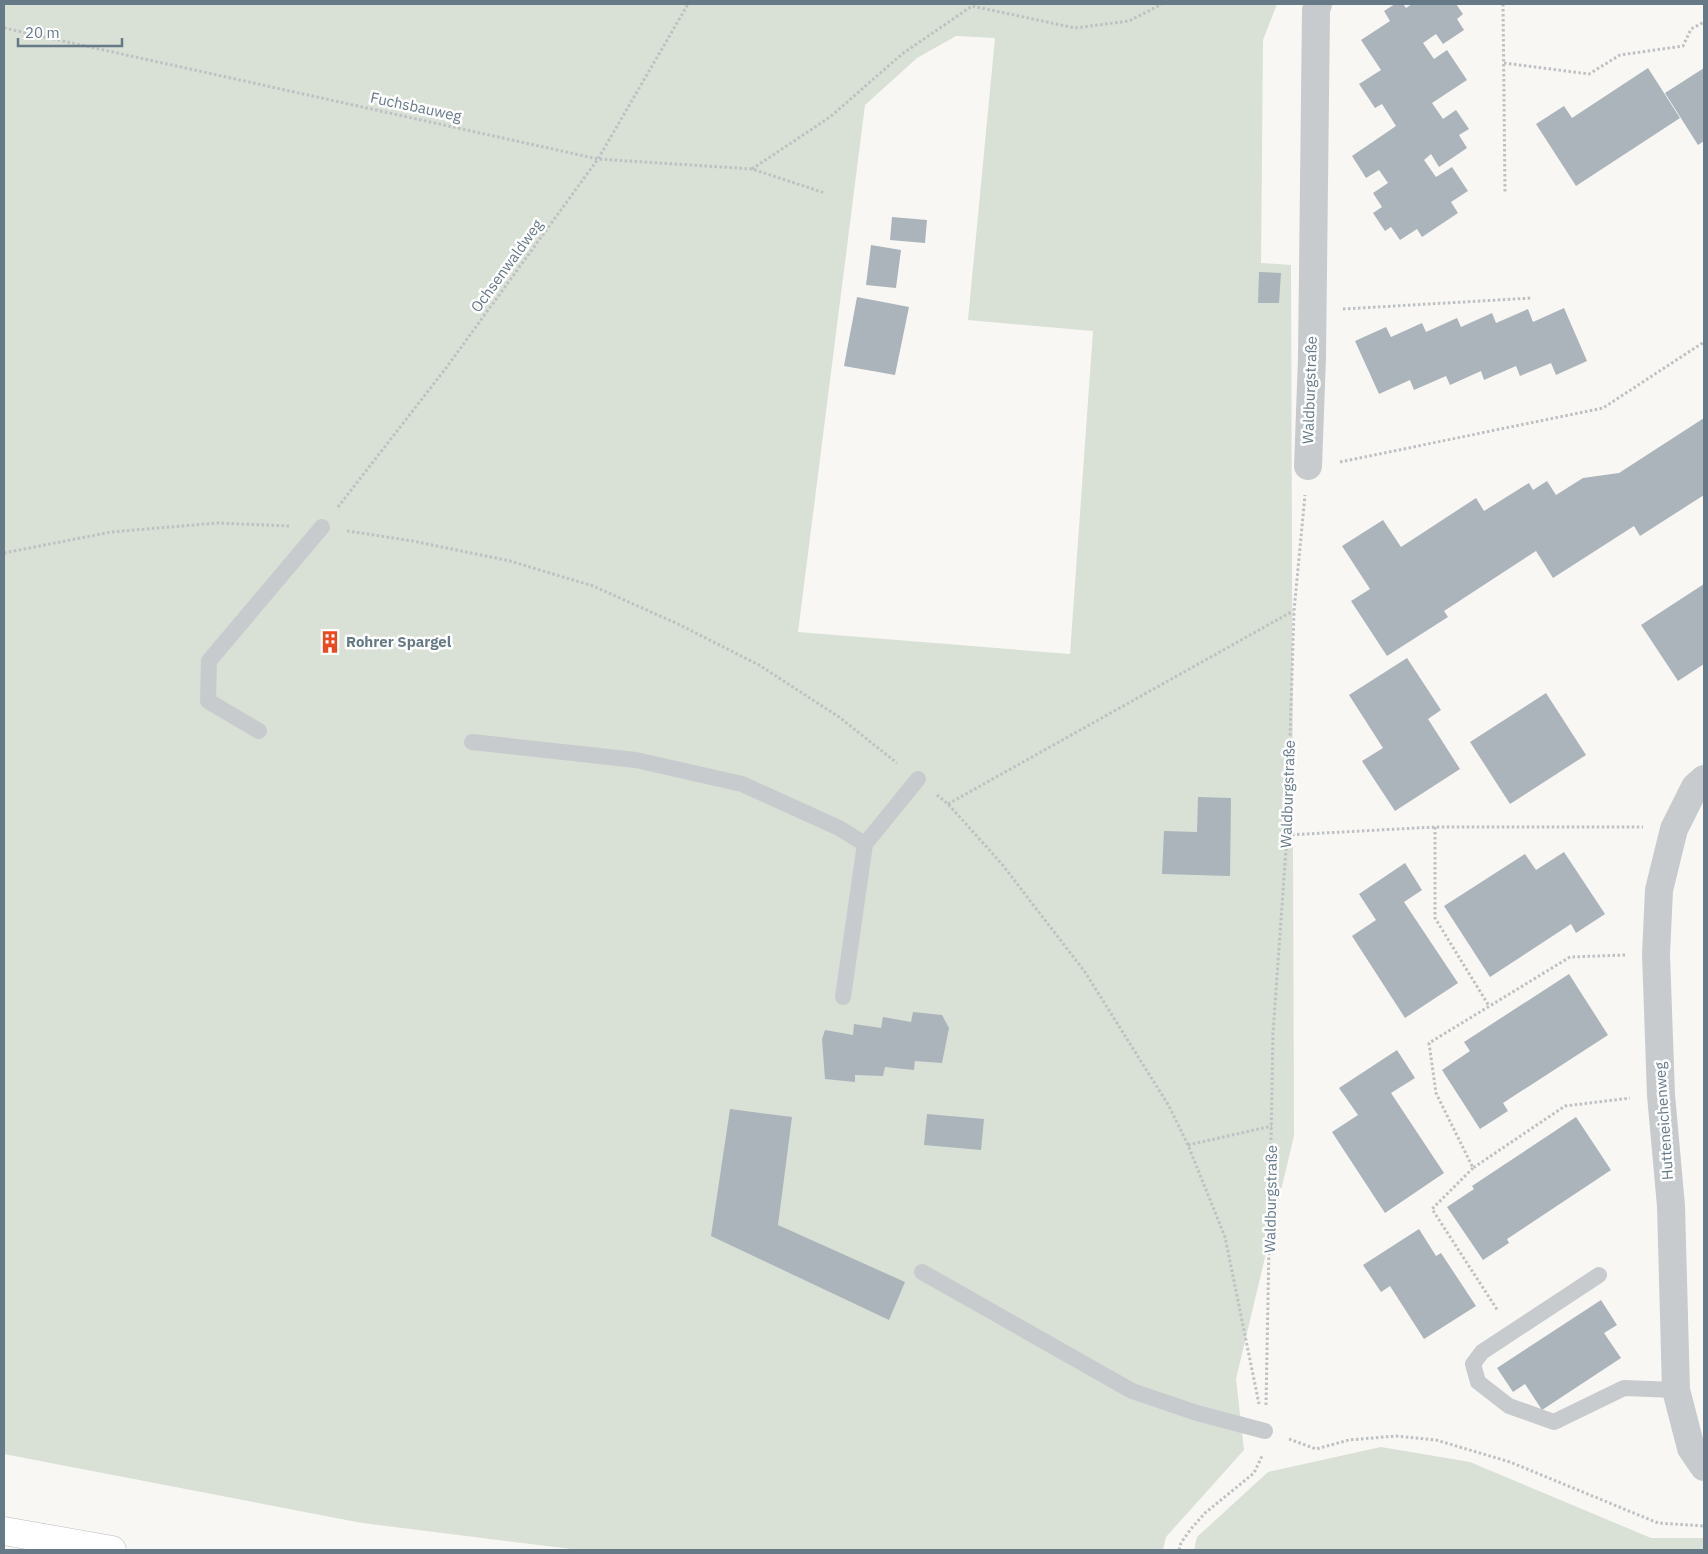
<svg xmlns="http://www.w3.org/2000/svg" width="1708" height="1554" font-family="'IBM Plex Sans',sans-serif">
	<style>
		.green { fill: #d9e0d5; fill-rule: evenodd }
		.building { fill: #abb4ba }
		.lines { fill: none; stroke-linecap: round; stroke-linejoin: round }
		.motorway-casing { stroke: #b9bdc0; stroke-width: 29 }
		.path { stroke: #bec1c3; stroke-width: 3; stroke-dasharray: 2.5 2.5; stroke-linecap: butt }
		.service { stroke: #c7cbce; stroke-width: 16 }
		.minor { stroke: #c7cbce; stroke-width: 28 }
		.motorway { stroke: #fff; stroke-width: 28 }
		.labels { text-anchor: middle; stroke-width: 5; stroke-linejoin: round; paint-order: stroke }
		.street-label { font-size: 15px; fill: #657987; stroke: #fff }
		.poi-label { font-size: 15px; font-weight: bold; fill: #657987; stroke: #fff; text-anchor: start }
	</style>
	<rect width="100%" height="100%" fill="#f8f7f4"/>
	<g class="green">
		<path d="M4 4H1277L1263 40 1261 263 1291 265 1294 1136 1236 1379 1244 1450 1166 1537 1163 1550H579L362 1523 4 1454ZM956 36 995 38 968 320 1093 331 1070 654 798 632 865 105 917 58Z"/>
		<path d="M1381 1447 1470 1462 1651 1538H1704V1550H1194L1197 1537 1268 1472Z"/>
	</g>
	<g class="building">
		<path d="M1395 4H1403L1406 8 1412 4H1456L1463 14 1457 19 1464 30 1443 44 1436 34 1423 43 1434 59 1447 50 1467 80 1432 103 1443 119 1456 110 1469 129 1459 135 1467 148 1439 167 1431 154 1424 160 1436 177 1452 167 1468 191 1451 202 1458 213 1422 237 1417 229 1400 240 1391 227 1385 231 1373 213 1382 207 1373 193 1388 183 1379 170 1366 178 1352 156 1396 126 1382 104 1375 108 1359 84 1381 70 1361 40 1390 21 1384 11Z"/>
		<path d="M1648 68 1680 118 1576 186 1536 124 1564 106 1572 118Z"/>
		<path d="M1704 68V141L1698 145 1665 93Z"/>
		<path d="M892 217 927 220 925 243 890 240Z"/>
		<path d="M871 245 901 250 896 288 866 285Z"/>
		<path d="M1259 272 1281 273 1279 303H1258Z"/>
		<path d="M857 297 909 307 895 375 844 366Z"/>
		<path d="M1564 308 1587 361 1556 375 1551 363 1520 376 1516 366 1484 380 1481 371 1450 385 1446 376 1414 390 1410 380 1379 394 1355 341 1386 327 1391 337 1422 323 1426 332 1457 318 1461 327 1492 313 1496 323 1528 309 1533 322Z"/>
		<path d="M1704 418V495L1640 536 1634 526 1553 578 1536 551 1444 611 1448 617 1387 656 1351 601 1370 589 1342 546 1383 520 1401 547 1476 498 1484 511 1529 483 1533 490 1547 481 1556 495 1583 478 1619 473Z"/>
		<path d="M1704 584V664L1678 681 1641 625Z"/>
		<path d="M1407 658 1441 710 1428 719 1460 769 1395 811 1362 761 1383 748 1349 695Z"/>
		<path d="M1546 693 1586 755 1510 804 1470 742Z"/>
		<path d="M1198 797 1231 798 1230 876 1162 874 1164 831 1197 832Z"/>
		<path d="M1564 852 1605 914 1576 933 1571 924 1490 977 1444 906 1525 854 1536 870Z"/>
		<path d="M1405 863 1422 890 1404 902 1458 983 1405 1018 1352 936 1376 920 1359 894Z"/>
		<path d="M1569 974 1608 1035 1503 1103 1508 1111 1480 1129 1442 1070 1470 1051 1464 1042Z"/>
		<path d="M913 1012 942 1015 949 1028 942 1063 915 1061 914 1070 885 1067 883 1076 855 1075V1082L825 1079 822 1039 825 1030 853 1035 854 1024 881 1028 883 1017 911 1022Z"/>
		<path d="M1397 1050 1415 1078 1391 1093 1444 1173 1385 1213 1332 1132 1358 1115 1339 1088Z"/>
		<path d="M730 1109 792 1117 778 1225 905 1282 889 1320 711 1236Z"/>
		<path d="M927 1114 984 1119 981 1150 924 1145Z"/>
		<path d="M1576 1117 1611 1170 1507 1239 1509 1243 1483 1260 1447 1207 1474 1189 1472 1186Z"/>
		<path d="M1419 1229 1436 1256 1441 1253 1476 1306 1424 1339 1390 1286 1381 1292 1363 1265Z"/>
		<path d="M1601 1300 1617 1325 1604 1333 1621 1358 1542 1410 1525 1384 1513 1392 1497 1368Z"/>
	</g>
	<g class="lines">
		<defs>
			<path id="motorway" d="M4 1531 112 1550"/>
		</defs>
		<use href="#motorway" class="motorway-casing"/>
		<g class="path">
			<path d="M1503 4 1505 192"/>
			<path d="M4 28 598 159 752 169 825 193"/>
			<path d="M1504 63 1589 74 1620 55 1683 46 1691 29 1704 22"/>
			<path d="M752 169 830 117 902 54 972 6 1075 28 1129 21 1162 4"/>
			<path d="M1343 309 1532 298"/>
			<path d="M1340 462 1603 408 1704 342"/>
			<path d="M338 507 446 368 598 159 688 4"/>
			<path d="M347 531 413 541 510 561 593 586 678 624 759 665 839 717 897 763"/>
			<path d="M4 553 111 532 217 523 289 526"/>
			<path d="M937 795 948 804 1001 863 1085 972 1169 1106 1188 1145 1225 1237 1259 1404"/>
			<path d="M948 804 1293 611"/>
			<path d="M1435 827V918L1489 1006"/>
			<path d="M1287 835 1435 827H1643"/>
			<path d="M1625 955 1570 957 1429 1043 1436 1093 1473 1168 1565 1106 1630 1098"/>
			<path d="M1188 1145 1272 1126"/>
			<path d="M1473 1168 1432 1209 1498 1311"/>
			<path d="M1266 1405 1273 1033 1287 835 1294 611 1305 495"/>
			<path d="M1289 1439 1316 1449 1349 1440 1396 1436 1436 1440 1510 1462 1658 1523 1704 1526"/>
			<path d="M1179 1550 1181 1543 1190 1530 1205 1513 1254 1473 1262 1456"/>
		</g>
		<g class="service">
			<path d="M259 731 208 701 209 661 322 527"/>
			<path d="M472 742 636 760 742 784 839 828 865 844 843 997"/>
			<path d="M865 844 918 779"/>
			<path d="M922 1272 1132 1391 1197 1413 1265 1431"/>
			<path d="M1599 1275 1482 1352 1473 1364 1478 1382 1509 1406 1554 1422 1624 1388 1676 1390"/>
		</g>
		<g class="minor">
			<path d="M1308 466 1312 358 1316 10 1318 4"/>
			<path d="M1704 779 1695 787 1674 829 1659 890 1656 954 1661 1095 1671 1206 1676 1390 1691 1448 1704 1467"/>
		</g>
		<use href="#motorway" class="motorway"/>
	</g>
	<defs>
		<symbol id="building-bare" viewBox="-9 -9 18 18"><path d="M-4-6H4V6H1V3H-1V6H-4ZM-2.5-4.3h1.7v1.8h-1.7ZM.8-4.3h1.7v1.8H.8ZM-2.5-1h1.7V.8h-1.7ZM.8-1h1.7V.8H.8Z" fill="#eb4a21" stroke="#fff" stroke-width="2.5" paint-order="stroke"/></symbol>
	</defs>
	<g fill-rule="evenodd">
		<use href="#building-bare" x="314" y="626" width="32" height="32"/>
	</g>
	<g class="labels">
		<g class="street-label">
			<text transform="translate(416 107) rotate(12)" y="5">Fuchsbauweg</text>
			<text transform="translate(507 266) rotate(-54)" y="5">Ochsenwaldweg</text>
			<text transform="translate(1310 390) rotate(-88)" y="5">Waldburgstraße</text>
			<text transform="translate(1288 794) rotate(-88)" y="5">Waldburgstraße</text>
			<text transform="translate(1664 1121) rotate(-94)" y="5">Hutteneichenweg</text>
			<text transform="translate(1271 1199) rotate(-89)" y="5">Waldburgstraße</text>
		</g>
		<g class="poi-label">
			<text x="346" y="647">Rohrer Spargel</text>
		</g>
	</g>
	<rect width="1708" height="1554" fill="none" stroke="#657987" stroke-width="10"/>
	<path d="M18 38v8h104v-8" fill="none" stroke="#657987" stroke-width="2.5"/>
	<text x="25" y="38" font-size="15" fill="#657987" stroke="#ffffff" stroke-width="4" paint-order="stroke">20 m</text>
</svg>
